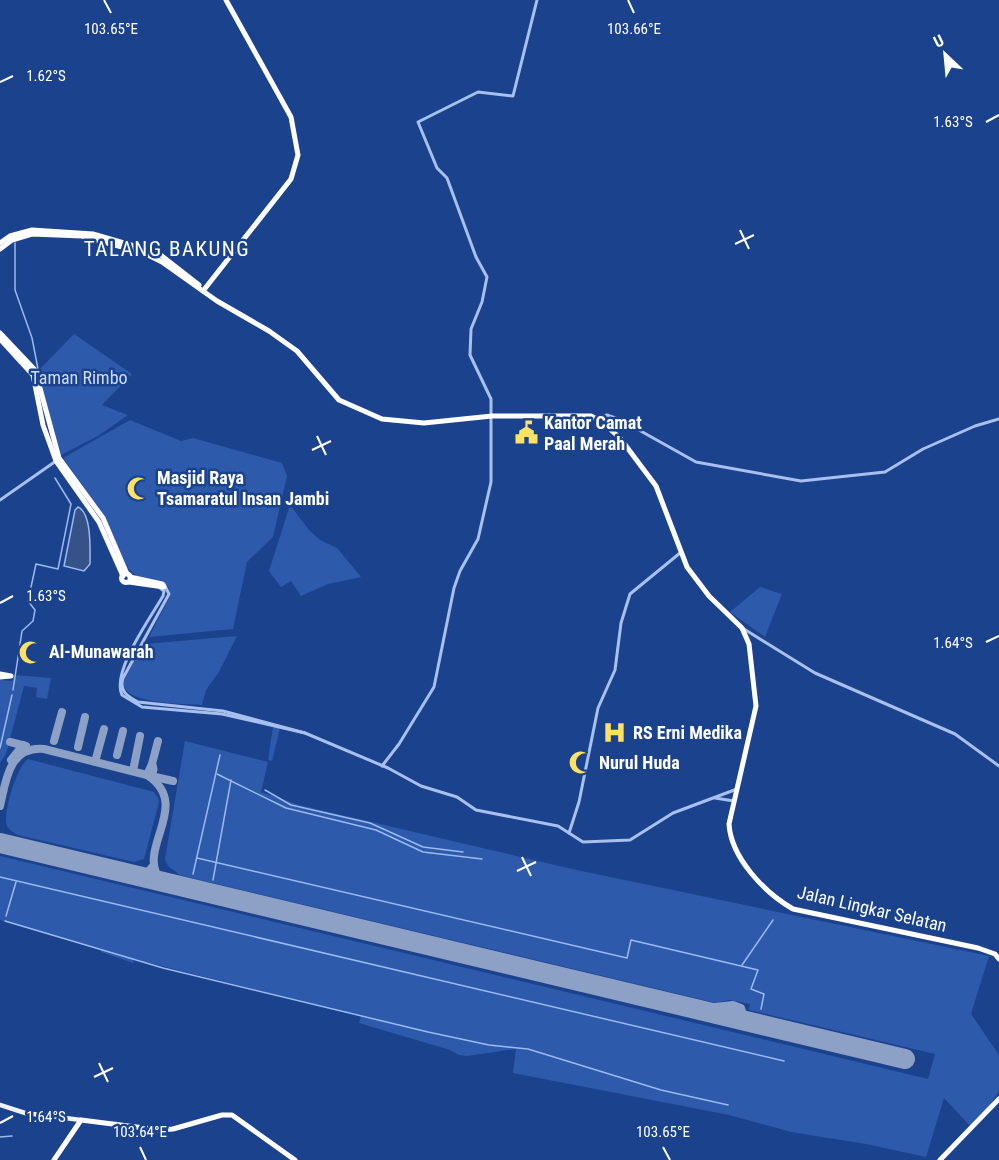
<svg xmlns="http://www.w3.org/2000/svg" width="999" height="1160" font-family="'Roboto Condensed',sans-serif">
	<style>
		.green { fill: #2e5aab }
		.water { fill: #355289; stroke: #9abaf0; stroke-width: 1.5 }
		.lines { fill: none; stroke-linecap: round; stroke-linejoin: round }
		.stream { stroke: #9abaf0; stroke-width: 1.5 }
		.taxiway { stroke: #8da0c6; stroke-width: 8 }
		.runway { stroke: #8da0c6; stroke-width: 20 }
		.minor { stroke: #a7c0ee; stroke-width: 3 }
		.major { stroke: #eef3ff; stroke-width: 4.5 }
		.highway { stroke: #fff; stroke-width: 5 }
		.ticks { fill: none; stroke: #fff; stroke-width: 2 }
		.labels { text-anchor: middle; stroke-width: 5; stroke-linejoin: round; paint-order: stroke }
		.park-label { font-size: 18px; fill: #cdddfa; stroke: #1b428d }
		.poi-label { font-size: 18px; font-weight: bold; fill: #fff; stroke: #1b428d; text-anchor: start }
		.street-label { font-size: 18px; fill: #fff; stroke: #1b428d }
		.quarter-label { font-size: 21px; letter-spacing: 1.5px; fill: #fff; stroke: #1b428d }
		.ticks-label { font-size: 15px; text-anchor: middle; fill: #fff; stroke: #1b428d; stroke-width: 5; stroke-linejoin: round; paint-order: stroke }
	</style>
	<rect width="100%" height="100%" fill="#1b428d"/>
	<g class="green">
		<path d="M74 334 132 374 102 405 128 415 98 436 61 455 45 405 39 370Z"/>
		<path d="M130 420 181 441 193 438 282 463 287 476 273 537 247 562 233 629 149 637 170 596 169 588 165 584 137 576 128 569 103 514 63 458Z"/>
		<path d="M290 505 309 530 320 540 337 548 361 577 328 584 301 596 291 581 281 587 269 571Z"/>
		<path d="M760 587 782 594 765 637 730 612Z"/>
		<path d="M237 636 219 672 206 690 202 705C187 704 126 704 124 685 123 673 139 654 145 644Z"/>
		<path d="M15 675 51 678 47 699 36 697 37 688 24 686 6 754 0 763V680L12 681Z"/>
		<path d="M273 727 280 728 272 761 268 760Z"/>
		<path d="M185 741 268 762 261 792 299 805 572 869 989 956 971 1014 999 1055V1091L987 1110 970 1126 944 1098 926 1157 866 1144 791 1132 729 1115 513 1073 516 1049 467 1056 459 1055 450 1050 359 1023 361 1016 134 959 133 963 101 952V950L0 920V856L928 1079 935 1054 749 1010 750 1004 729 1000 716 1003 180 875 168 866 165 859Z"/>
		<path d="M28 759 154 792 159 800 158 806 144 859 134 862 18 835C14 833 9 830 7 826 2 814 17 766 28 759Z"/>
	</g>
	<path class="water" d="M78 507C92 513 90 550 90 564L84 571 64 566 75 510Z"/>
	<g class="lines">
		<g class="stream">
			<path d="M15 243V290L32 338 38 369"/>
			<path d="M13 690 22 631 33 621 35 610 28 601 36 564 58 569 71 504 55 478"/>
			<path d="M0 748 12 695"/>
			<path d="M217 774 286 808 376 830 423 852 482 859"/>
			<path d="M265 790 291 805 370 823 423 847 463 852"/>
			<path d="M197 858 627 958 631 940 758 970 751 989 764 994 761 1009"/>
			<path d="M193 874 220 755"/>
			<path d="M0 877 784 1061"/>
			<path d="M213 880 231 780"/>
			<path d="M6 916 16 882"/>
			<path d="M5 921 163 968 428 1032 489 1045 528 1049 661 1090 728 1105"/>
			<path d="M742 965 773 920"/>
			<path d="M0 1137 12 1136"/>
		</g>
		<g class="taxiway">
			<path d="M54 741 62 712"/>
			<path d="M10 742 26 746"/>
			<path d="M78 747 85 717"/>
			<path d="M117 755 123 731"/>
			<path d="M11 760 23 745"/>
			<path d="M95 762 104 729"/>
			<path d="M152 764 158 741"/>
			<path d="M133 771 140 736"/>
			<path d="M150 777C153 772 155 769 152 764L147 775 151 776 173 781"/>
			<path d="M0 806C6 780 9 746 44 749L147 775C194 806 134 849 161 881"/>
			<path d="M0 841 4 843"/>
			<path d="M138 876 148 872 153 866"/>
			<path d="M698 1009 733 1005 741 1008 743 1015 735 1024 724 1015"/>
		</g>
		<path class="runway" d="M0 843 905 1059"/>
		<g class="minor">
			<path d="M597 418 607 415 621 420 696 462 801 481 885 472 923 449 975 426 999 419"/>
			<path d="M0 500 56 461"/>
			<path d="M164 584 169 594 123 678C119 691 127 696 138 702L223 711 305 733"/>
			<path d="M160 588 164 591 163 596C151 617 111 672 122 695L142 707 222 714 305 733 388 768 421 786 457 797 476 810 558 826 583 842 630 840 673 813 737 789"/>
			<path d="M744 629 815 673 955 734 999 766"/>
			<path d="M382 766 399 744 434 687 454 588 460 571 478 539 491 482V399L470 355 471 329 482 302 487 277 476 257 447 178 437 168 418 122 478 92 513 96 537 0"/>
			<path d="M715 798 734 801"/>
			<path d="M569 833 579 802 598 708 615 670 621 623 630 594 680 553"/>
		</g>
		<path class="major" d="M0 1105 25 1113 81 1120"/>
		<g class="highway">
			<path d="M0 243 10 236 32 230 93 234 158 253 199 285"/>
			<path d="M0 249 12 240 32 234 82 236 144 253 162 262 217 301 269 331 297 351 339 400 382 419 424 423 492 416H591L602 422 620 438 656 486 687 567 709 596 742 628 749 644 756 706 729 824C731 858 765 893 793 909L978 948 995 954 999 959"/>
			<path d="M203 291 291 179 298 155 291 117 226 0"/>
			<path d="M0 333 35 370 59 458 103 518 127 574"/>
			<path d="M0 339 33 375 43 425 56 461 99 522 123 576"/>
			<circle cx="126" cy="578" r="4.5"/>
			<path d="M129 582 164 587 162 584 130 577"/>
			<path d="M0 674 11 676 0 677"/>
			<path d="M54 1160 81 1120 160 1130 173 1129 222 1115H232L295 1160"/>
			<path d="M940 1160 999 1099"/>
		</g>
	</g>
	<path class="ticks" d="M104 0 111 13M628 0 634 13M0 82 13 76M986 122 999 115M740 230 749 249M735 244 754 235M317 436 326 455M312 450 331 441M0 603 13 596M986 642 999 636M522 857 531 876M517 871 536 862M99 1063 108 1082M94 1077 113 1068M0 1123 13 1116M140 1147 146 1160M663 1147 670 1160"/>
	<defs>
		<symbol id="civic-bare" viewBox="-9 -9 18 18"><path d="M-.6-6.5H3V-4.5H.6V-3L4-1V1h2V6H-6V1h2V-1L-.6-3ZM-1.2 2.5V6h2.4V2.5Z" fill="#ffe164" stroke="#1b428d" stroke-width="2.5" paint-order="stroke"/></symbol>
		<symbol id="mosque-bare" viewBox="-9 -9 18 18"><path d="M3.5-4.9A6 6 0 1 0 3.5 4.9A5 5 0 1 1 3.5-4.9Z" fill="#ffe164" stroke="#1b428d" stroke-width="2.5" paint-order="stroke"/></symbol>
		<symbol id="hospital-bare" viewBox="-9 -9 18 18"><path d="M-5-5h3v3.5h4V-5h3V5h-3V1.5h-4V5h-3Z" fill="#ffe164" stroke="#1b428d" stroke-width="2.5" paint-order="stroke"/></symbol>
	</defs>
	<g fill-rule="evenodd">
		<use href="#civic-bare" x="510" y="416" width="33" height="33"/>
		<use href="#mosque-bare" x="122" y="472" width="33" height="33"/>
		<use href="#mosque-bare" x="14" y="636" width="33" height="33"/>
		<use href="#hospital-bare" x="598" y="716" width="33" height="33"/>
		<use href="#mosque-bare" x="564" y="746" width="33" height="33"/>
	</g>
	<g class="labels">
		<g class="park-label">
			<text x="79" y="384">Taman Rimbo</text>
		</g>
		<g class="poi-label">
			<text x="544" y="429">Kantor Camat<tspan x="544" dy="21">Paal Merah</tspan></text>
			<text x="157" y="484">Masjid Raya<tspan x="157" dy="21">Tsamaratul Insan Jambi</tspan></text>
			<text x="49" y="658">Al-Munawarah</text>
			<text x="633" y="739">RS Erni Medika</text>
			<text x="599" y="769">Nurul Huda</text>
		</g>
		<g class="street-label">
			<text transform="translate(872 909) rotate(13)" y="6">Jalan Lingkar Selatan</text>
		</g>
		<g class="quarter-label">
			<text x="167" y="256">TALANG BAKUNG</text>
		</g>
	</g>
	<g class="ticks-label">
		<text x="111" y="34">103.65°E</text>
		<text x="634" y="34">103.66°E</text>
		<text x="46" y="81">1.62°S</text>
		<text x="953" y="127">1.63°S</text>
		<text x="46" y="601">1.63°S</text>
		<text x="953" y="648">1.64°S</text>
		<text x="46" y="1122">1.64°S</text>
		<text x="140" y="1137">103.64°E</text>
		<text x="663" y="1137">103.65°E</text>
	</g>
	<g transform="translate(945 54) rotate(334)" stroke="#1b428d" stroke-width="4.5" paint-order="stroke">
	<path d="M0-4.5L10 22L0 15L-10 22Z" fill="#ffffff"/>
	<text y="-9" font-size="16" font-weight="bold" text-anchor="middle" fill="#ffffff">U</text>
	</g>
</svg>
